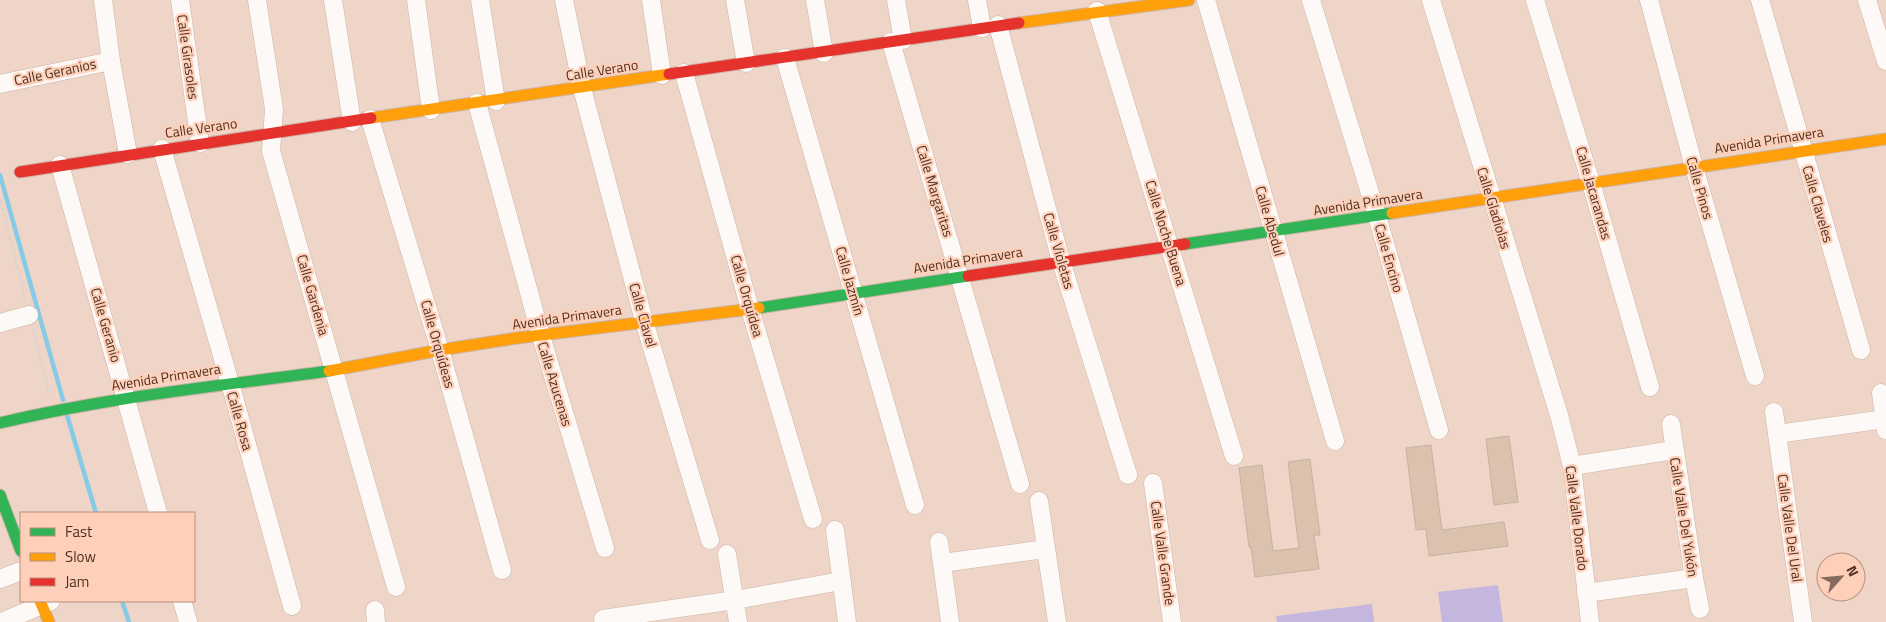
<svg xmlns="http://www.w3.org/2000/svg" width="1886" height="622" font-family="'Titillium Web',sans-serif">
	<style>
		.green { fill: #c5b6df }
		.lines { fill: none; stroke-linecap: round; stroke-linejoin: round }
		.stream { stroke: #85cbe5; stroke-width: 4.5 }
		.building { fill: #dac2ae; stroke: #c7b19f }
		.street-casing { stroke: #cdb3a5; stroke-width: 19 }
		.fast-casing { stroke: #cdb3a5; stroke-width: 13 }
		.slow-casing { stroke: #cdb3a5; stroke-width: 13 }
		.jam-casing { stroke: #cdb3a5; stroke-width: 13 }
		.path { stroke: #dcd4d0; stroke-width: 2.5; stroke-dasharray: 5 2.5; stroke-linecap: butt }
		.street { stroke: #fdf9f7; stroke-width: 18 }
		.fast { stroke: #30b455; stroke-width: 11 }
		.slow { stroke: #ff9f0a; stroke-width: 11 }
		.jam { stroke: #e5322d; stroke-width: 11 }
		.labels { text-anchor: middle; stroke-width: 4.5; stroke-linejoin: round; paint-order: stroke }
		.street-label { font-size: 14px; fill: #4e3021; stroke: #fecfb9 }
	</style>
	<rect width="100%" height="100%" fill="#efd5c8"/>
	<g class="green">
		<path d="M1498 585 1503 622H1442L1438 592Z"/>
		<path d="M1372 604 1374 622H1277L1276 616Z"/>
	</g>
	<g class="lines">
		<g class="stream">
			<path d="M0 175 63 400"/>
			<path d="M67 415 96 513"/>
			<path d="M122 601 129 622"/>
		</g>
	</g>
	<g class="building">
		<path d="M1509 436 1518 502 1494 505 1486 439Z"/>
		<path d="M1431 445 1442 530 1504 522 1508 546 1429 556 1426 529 1416 530 1406 448Z"/>
		<path d="M1310 459 1320 535H1314L1319 569 1255 577 1251 547H1249L1239 468 1262 465 1273 551 1299 548 1288 462Z"/>
	</g>
	<g class="lines">
		<defs>
			<g id="street">
				<path d="M103 0 111 61 128 154"/>
				<path d="M180 0 200 143"/>
				<path d="M257 0 274 109 271 151 396 587"/>
				<path d="M333 0 352 122"/>
				<path d="M416 0 431 110"/>
				<path d="M480 0 496 101"/>
				<path d="M564 0 582 88 644 321 710 540"/>
				<path d="M651 0 662 75"/>
				<path d="M735 0 746 63"/>
				<path d="M815 0 824 53"/>
				<path d="M896 0 903 40"/>
				<path d="M977 0 982 28"/>
				<path d="M1206 0 1335 441"/>
				<path d="M1311 0 1377 216 1439 430"/>
				<path d="M1431 0 1559 415 1572 466 1590 622"/>
				<path d="M1535 0 1591 183 1650 387"/>
				<path d="M1649 0 1694 167 1755 376"/>
				<path d="M1760 0 1861 350"/>
				<path d="M1867 0 1886 61"/>
				<path d="M1097 11 1234 456"/>
				<path d="M998 25 1061 261 1128 475"/>
				<path d="M891 42 1020 484"/>
				<path d="M785 58 915 505"/>
				<path d="M684 73 750 309 813 519"/>
				<path d="M0 84 111 61"/>
				<path d="M477 103 541 336 605 548"/>
				<path d="M370 119 440 350 502 570"/>
				<path d="M162 149 230 383 292 606"/>
				<path d="M60 165 158 513"/>
				<path d="M0 323 29 315"/>
				<path d="M1881 393 1886 430"/>
				<path d="M1774 412 1803 622"/>
				<path d="M1671 424 1694 578 1700 609"/>
				<path d="M1777 434 1885 419"/>
				<path d="M1572 466 1674 450"/>
				<path d="M1153 483 1172 622"/>
				<path d="M1039 501 1057 622"/>
				<path d="M835 530 847 622"/>
				<path d="M939 542 950 622"/>
				<path d="M727 554 738 622"/>
				<path d="M942 563 1046 549"/>
				<path d="M0 579 21 571"/>
				<path d="M1586 593 1694 578"/>
				<path d="M182 601 188 621"/>
				<path d="M375 610 376 622"/>
				<path d="M603 619 735 600 841 581"/>
				<path d="M2 622 51 601"/>
			</g>
			<g id="fast">
				<path d="M1185 244 1392 213"/>
				<path d="M759 308 968 276"/>
				<path d="M0 423C109 397 219 386 329 371"/>
				<path d="M0 495 21 551"/>
			</g>
			<g id="slow">
				<path d="M1019 23 1189 0"/>
				<path d="M371 118 669 74"/>
				<path d="M1392 213 1886 139"/>
				<path d="M329 371 440 350 517 338 759 308"/>
				<path d="M40 601 49 622"/>
			</g>
			<g id="jam">
				<path d="M669 74 1019 23"/>
				<path d="M20 172 371 118"/>
				<path d="M968 276 1185 244"/>
			</g>
		</defs>
		<use href="#street" class="street-casing"/>
		<use href="#fast" class="fast-casing"/>
		<use href="#slow" class="slow-casing"/>
		<use href="#jam" class="jam-casing"/>
		<g class="path">
			<path d="M0 199 26 302"/>
			<path d="M33 329 49 394"/>
		</g>
		<use href="#street" class="street"/>
		<use href="#fast" class="fast"/>
		<use href="#slow" class="slow"/>
		<use href="#jam" class="jam"/>
	</g>
	<g class="labels">
		<g class="street-label">
			<text transform="translate(188 57) rotate(82)" y="5">Calle Girasoles</text>
			<text transform="translate(602 70) rotate(-9)" y="5">Calle Verano</text>
			<text transform="translate(55 72) rotate(-12)" y="5">Calle Geranios</text>
			<text transform="translate(201 128) rotate(-8)" y="5">Calle Verano</text>
			<text transform="translate(1769 140) rotate(-9)" y="5">Avenida Primavera</text>
			<text transform="translate(1700 188) rotate(74)" y="5">Calle Pinos</text>
			<text transform="translate(935 191) rotate(73)" y="5">Calle Margaritas</text>
			<text transform="translate(1594 193) rotate(74)" y="5">Calle Jacarandas</text>
			<text transform="translate(1368 202) rotate(-9)" y="5">Avenida Primavera</text>
			<text transform="translate(1818 204) rotate(74)" y="5">Calle Claveles</text>
			<text transform="translate(1494 208) rotate(73)" y="5">Calle Gladiolas</text>
			<text transform="translate(1270 221) rotate(74)" y="5">Calle Abedul</text>
			<text transform="translate(1166 233) rotate(73)" y="5">Calle Noche Buena</text>
			<text transform="translate(1059 251) rotate(74)" y="5">Calle Violetas</text>
			<text transform="translate(1389 258) rotate(74)" y="5">Calle Encino</text>
			<text transform="translate(968 260) rotate(-9)" y="5">Avenida Primavera</text>
			<text transform="translate(850 281) rotate(74)" y="5">Calle Jazmín</text>
			<text transform="translate(313 295) rotate(74)" y="5">Calle Gardenia</text>
			<text transform="translate(747 296) rotate(74)" y="5">Calle Orquídea</text>
			<text transform="translate(643 315) rotate(74)" y="5">Calle Clavel</text>
			<text transform="translate(567 317) rotate(-8)" y="5">Avenida Primavera</text>
			<text transform="translate(106 325) rotate(74)" y="5">Calle Geranio</text>
			<text transform="translate(438 344) rotate(74)" y="5">Calle Orquídeas</text>
			<text transform="translate(166 377) rotate(-9)" y="5">Avenida Primavera</text>
			<text transform="translate(555 384) rotate(73)" y="5">Calle Azucenas</text>
			<text transform="translate(240 421) rotate(74)" y="5">Calle Rosa</text>
			<text transform="translate(1684 517) rotate(81)" y="5">Calle Valle Del Yukón</text>
			<text transform="translate(1577 518) rotate(83)" y="5">Calle Valle Dorado</text>
			<text transform="translate(1790 528) rotate(82)" y="5">Calle Valle Del Ural</text>
			<text transform="translate(1163 553) rotate(82)" y="5">Calle Valle Grande</text>
		</g>
	</g>
	<rect x="20" y="512" width="175" height="90" fill="#fecfb9" stroke="#b88f7c"/>
	<rect x="30" y="528" width="25" height="8" fill="#30b455" stroke="#b88f7c"/>
	<text x="65" y="537" font-size="15" fill="#4e3021">Fast</text>
	<rect x="30" y="553" width="25" height="8" fill="#ff9f0a" stroke="#b88f7c"/>
	<text x="65" y="562" font-size="15" fill="#4e3021">Slow</text>
	<rect x="30" y="578" width="25" height="8" fill="#e5322d" stroke="#b88f7c"/>
	<text x="65" y="587" font-size="15" fill="#4e3021">Jam</text>
	<g transform="translate(1841 577) rotate(63)"><circle r="24" fill="#fecfb9" stroke="#b88f7c"/>
	<path d="M0-4L9 19L0 12L-9 19Z" fill="#866a5b"/>
	<text y="-8" font-size="14" font-weight="bold" text-anchor="middle" fill="#4e3021">N</text>
	</g>
</svg>
